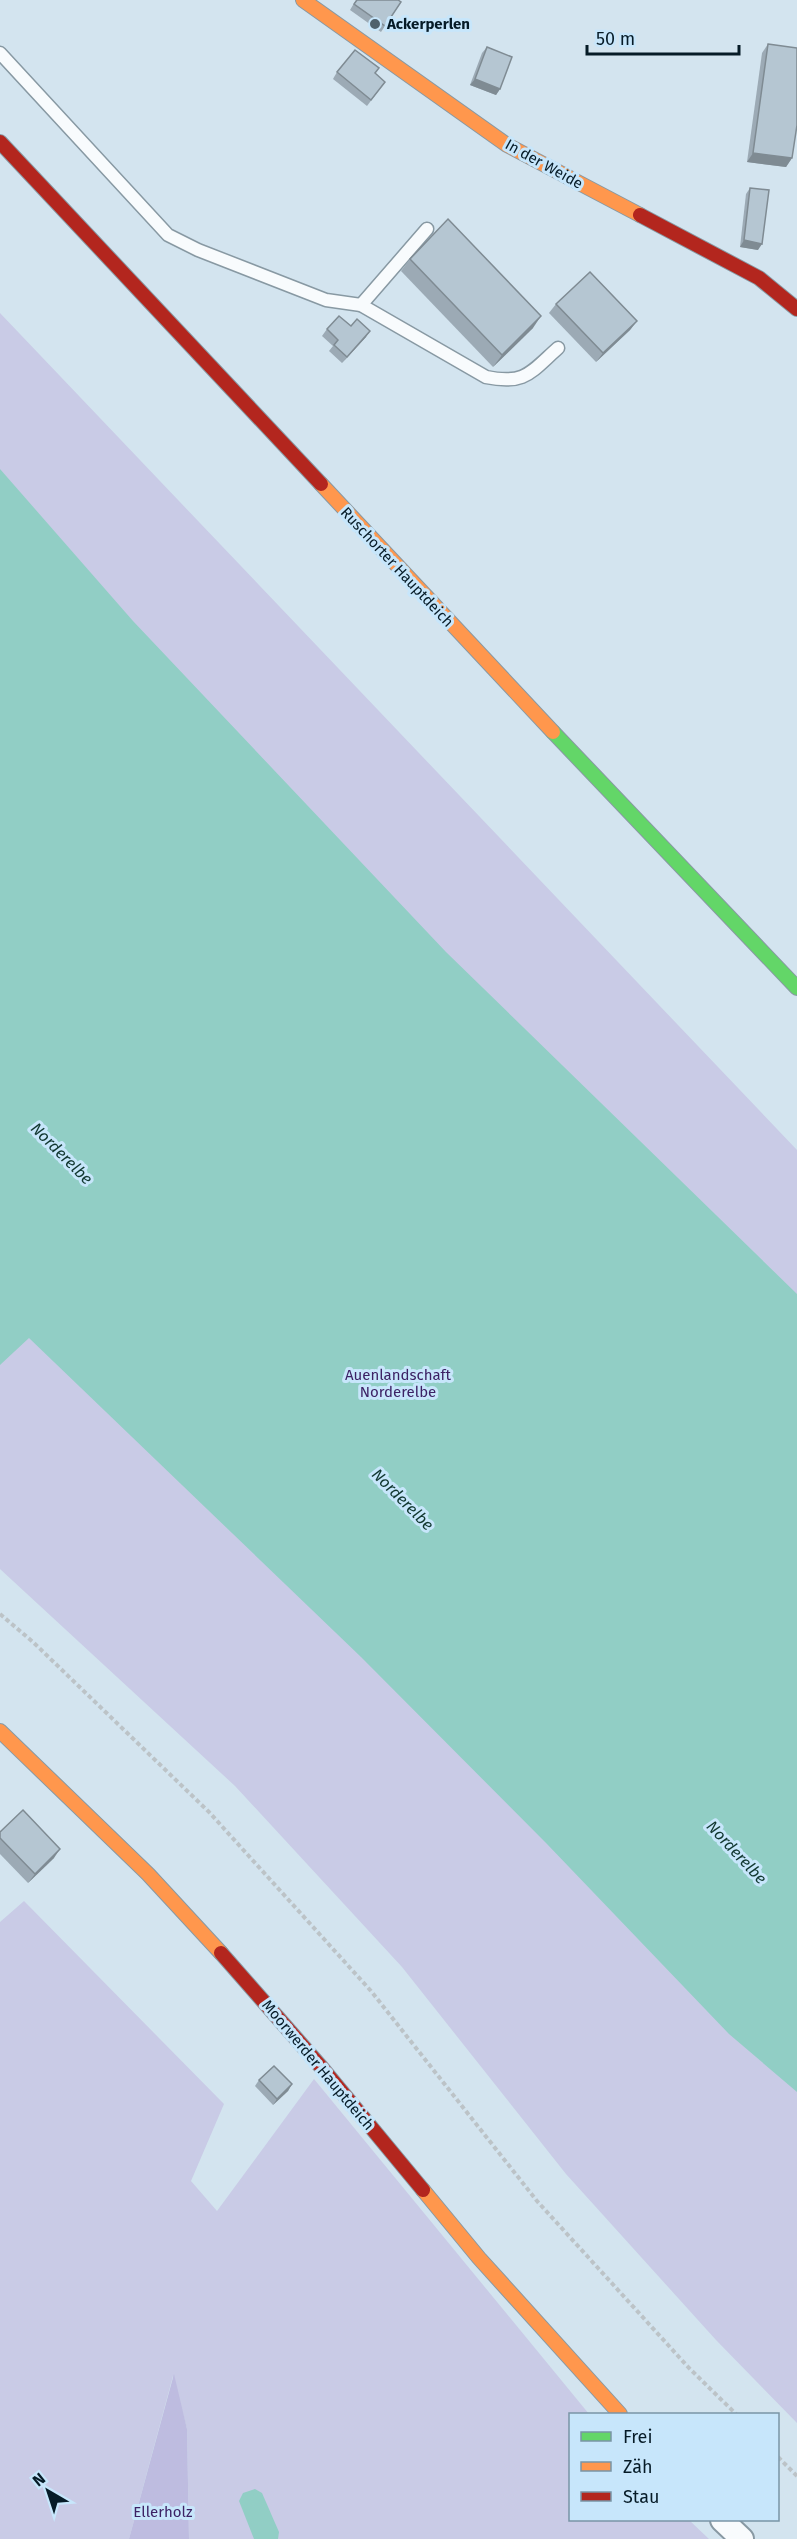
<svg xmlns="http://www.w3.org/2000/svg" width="797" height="2539" font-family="'Fira Sans',sans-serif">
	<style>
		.green { fill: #c9cbe6 }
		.forest { fill: #bebce0 }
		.water { fill: #91cec5 }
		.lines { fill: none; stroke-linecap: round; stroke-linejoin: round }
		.lane-casing { stroke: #8899a3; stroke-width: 15 }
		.street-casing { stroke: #8899a3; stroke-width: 26 }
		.fast-casing { stroke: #8899a3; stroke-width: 16 }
		.slow-casing { stroke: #8899a3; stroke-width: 16 }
		.jam-casing { stroke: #8899a3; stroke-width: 16 }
		.path { stroke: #bcc3c7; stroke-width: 4; stroke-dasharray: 4.5 3; stroke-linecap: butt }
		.lane { stroke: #f8fbfd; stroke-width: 12 }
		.street { stroke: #f8fbfd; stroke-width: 22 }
		.fast { stroke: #63d668; stroke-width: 14 }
		.slow { stroke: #ff974d; stroke-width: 14 }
		.jam { stroke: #b3261e; stroke-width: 14 }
		.wall { fill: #9caab5 }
		.shaded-wall { fill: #7f8b93 }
		.building { fill: #b5c6d2; stroke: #7f8b93; stroke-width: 1.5 }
		.poi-dot { fill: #4e616d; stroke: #c7e6fb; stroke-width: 2 }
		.labels { text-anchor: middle; stroke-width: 6; stroke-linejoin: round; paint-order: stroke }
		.poi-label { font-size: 15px; font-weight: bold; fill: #061b27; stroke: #c7e6fb; text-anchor: start }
		.street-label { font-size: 15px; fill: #061b27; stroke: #c7e6fb }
		.park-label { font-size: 15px; fill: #3c2164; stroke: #c7e6fb }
		.water-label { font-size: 16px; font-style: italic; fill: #113730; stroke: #c7e6fb }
	</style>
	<rect width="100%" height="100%" fill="#d3e4ef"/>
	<g class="green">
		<path d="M0 313 797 1150V2423L716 2340 566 2174 402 1967 235 1786 0 1569Z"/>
		<path d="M24 1901 224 2104 191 2181 217 2211 314 2079 589 2414H570V2520H689L709 2539H189L187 2429 173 2376 129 2539H0V1922Z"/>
	</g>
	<path class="forest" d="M174 2374 187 2429 189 2539H129Z"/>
	<g class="water">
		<path d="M0 469 133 621 446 952 797 1294V2092L729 2034 547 1844 361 1657 29 1338 0 1365Z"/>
		<path d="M255 2489 262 2493 279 2532 278 2539H254L239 2501 243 2493Z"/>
	</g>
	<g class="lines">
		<defs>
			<g id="lane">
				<path d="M0 53 168 235 198 250 326 300 361 305 486 377C525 385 530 373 558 348"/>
				<path d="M361 305 427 229"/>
			</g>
			<path id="street" d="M722 2520 742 2539"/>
			<path id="fast" d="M553 732 797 988"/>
			<g id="slow">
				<path d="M303 0 507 145 640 215"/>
				<path d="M321 484 553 732"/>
				<path d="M0 1731 148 1874 221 1953"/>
				<path d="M423 2190 479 2258 620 2414"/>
			</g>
			<g id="jam">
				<path d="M0 142 321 484"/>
				<path d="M640 215 759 278 797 309"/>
				<path d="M221 1953 322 2068 423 2190"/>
			</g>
		</defs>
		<use href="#lane" class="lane-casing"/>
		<use href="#street" class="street-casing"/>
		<use href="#fast" class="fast-casing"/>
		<use href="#slow" class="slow-casing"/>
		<use href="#jam" class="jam-casing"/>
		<g class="path">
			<path d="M0 1614 33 1642 209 1812 371 1991 537 2201 689 2368 736 2414"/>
			<path d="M778 2457 797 2476"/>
		</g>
		<use href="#lane" class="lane"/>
		<use href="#street" class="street"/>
		<use href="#fast" class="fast"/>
		<use href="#slow" class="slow"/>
		<use href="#jam" class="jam"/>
	</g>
	<g class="wall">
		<path d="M356 0 401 2 381 32 350 10Z"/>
		<path d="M768 44 792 158 786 167 747 162 762 53Z"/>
		<path d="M487 47 500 89 496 95 470 85 482 53Z"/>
		<path d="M337 72 375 74 385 82 367 106 333 79Z"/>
		<path d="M750 188 758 250 740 247 746 194Z"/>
		<path d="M410 259 533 328 493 367 401 271Z"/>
		<path d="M556 304 637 321 630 330 596 362 549 313Z"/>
		<path d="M351 326 366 337 342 363 329 351 333 346 322 336 327 329Z"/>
		<path d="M0 1832 54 1858 28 1883 0 1854Z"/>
		<path d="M259 2080 292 2084 288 2091 273 2105 255 2086Z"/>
	</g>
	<g class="shaded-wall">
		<path d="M475 79 500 89 496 95 470 85Z"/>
		<path d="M753 153 792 158 786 167 747 162Z"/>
		<path d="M744 240 762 244 758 250 740 247Z"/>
		<path d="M541 316 533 328 493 367 502 355Z"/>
		<path d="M637 321 630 330 596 362 603 353Z"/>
		<path d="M370 331 366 337 342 363 347 357Z"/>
		<path d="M60 1849 54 1858 28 1883 35 1874Z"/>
		<path d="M292 2084 288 2091 273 2105 277 2099Z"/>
	</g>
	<g class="building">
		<path d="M357 0H398L401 2 385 26 354 4Z"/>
		<path d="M768 44 797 48V125L792 158 753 153Z"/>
		<path d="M487 47 512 57 500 89 475 79Z"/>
		<path d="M355 50 379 68 375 73 385 82 371 100 337 72Z"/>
		<path d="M750 188 769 190 762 244 744 240Z"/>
		<path d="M448 219 541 316 502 355 410 259Z"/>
		<path d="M590 272 637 321 603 353 556 304Z"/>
		<path d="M339 316 351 326 357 319 370 331 347 357 334 345 338 340 327 329Z"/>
		<path d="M23 1810 60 1849 35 1874 0 1838V1832Z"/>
		<path d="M274 2066 292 2084 277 2099 259 2080Z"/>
	</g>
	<circle class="poi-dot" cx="375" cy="24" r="6"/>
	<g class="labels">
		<g class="poi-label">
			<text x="387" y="29">Ackerperlen</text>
		</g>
		<g class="street-label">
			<text transform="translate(544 164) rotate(29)" y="5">In der Weide</text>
			<text transform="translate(397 567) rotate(47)" y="5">Ruschorter Hauptdeich</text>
			<text transform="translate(318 2065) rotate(50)" y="5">Moorwerder Hauptdeich</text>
		</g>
		<g class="park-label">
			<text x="398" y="1380">Auenlandschaft<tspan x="398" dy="17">Norderelbe</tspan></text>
			<text x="163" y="2517">Ellerholz</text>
		</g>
		<g class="water-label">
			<text transform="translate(62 1153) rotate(45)" y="6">Norderelbe</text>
			<text transform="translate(403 1499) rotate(45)" y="6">Norderelbe</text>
			<text transform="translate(737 1852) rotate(47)" y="6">Norderelbe</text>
		</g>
	</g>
	<rect x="569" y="2413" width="210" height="108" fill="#c7e6fb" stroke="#7a95a6" stroke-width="1.5"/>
	<rect x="581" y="2432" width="30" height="9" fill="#63d668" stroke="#7a95a6" stroke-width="1.5"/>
	<text x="623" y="2443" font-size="18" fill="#061b27">Frei</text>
	<rect x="581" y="2462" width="30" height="9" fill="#ff974d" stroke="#7a95a6" stroke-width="1.5"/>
	<text x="623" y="2473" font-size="18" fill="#061b27">Zäh</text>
	<rect x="581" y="2492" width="30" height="9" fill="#b3261e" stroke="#7a95a6" stroke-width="1.5"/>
	<text x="623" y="2503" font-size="18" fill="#061b27">Stau</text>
	<g transform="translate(48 2491) rotate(321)" stroke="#c7e6fb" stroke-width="4.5" paint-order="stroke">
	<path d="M0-4.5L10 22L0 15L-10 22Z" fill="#061b27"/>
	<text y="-9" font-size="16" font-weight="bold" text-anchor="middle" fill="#061b27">N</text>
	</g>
	<path d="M587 45v9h152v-9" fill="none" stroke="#061b27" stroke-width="3"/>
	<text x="596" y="45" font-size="18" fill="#061b27" stroke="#c7e6fb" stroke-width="4.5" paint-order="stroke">50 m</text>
</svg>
